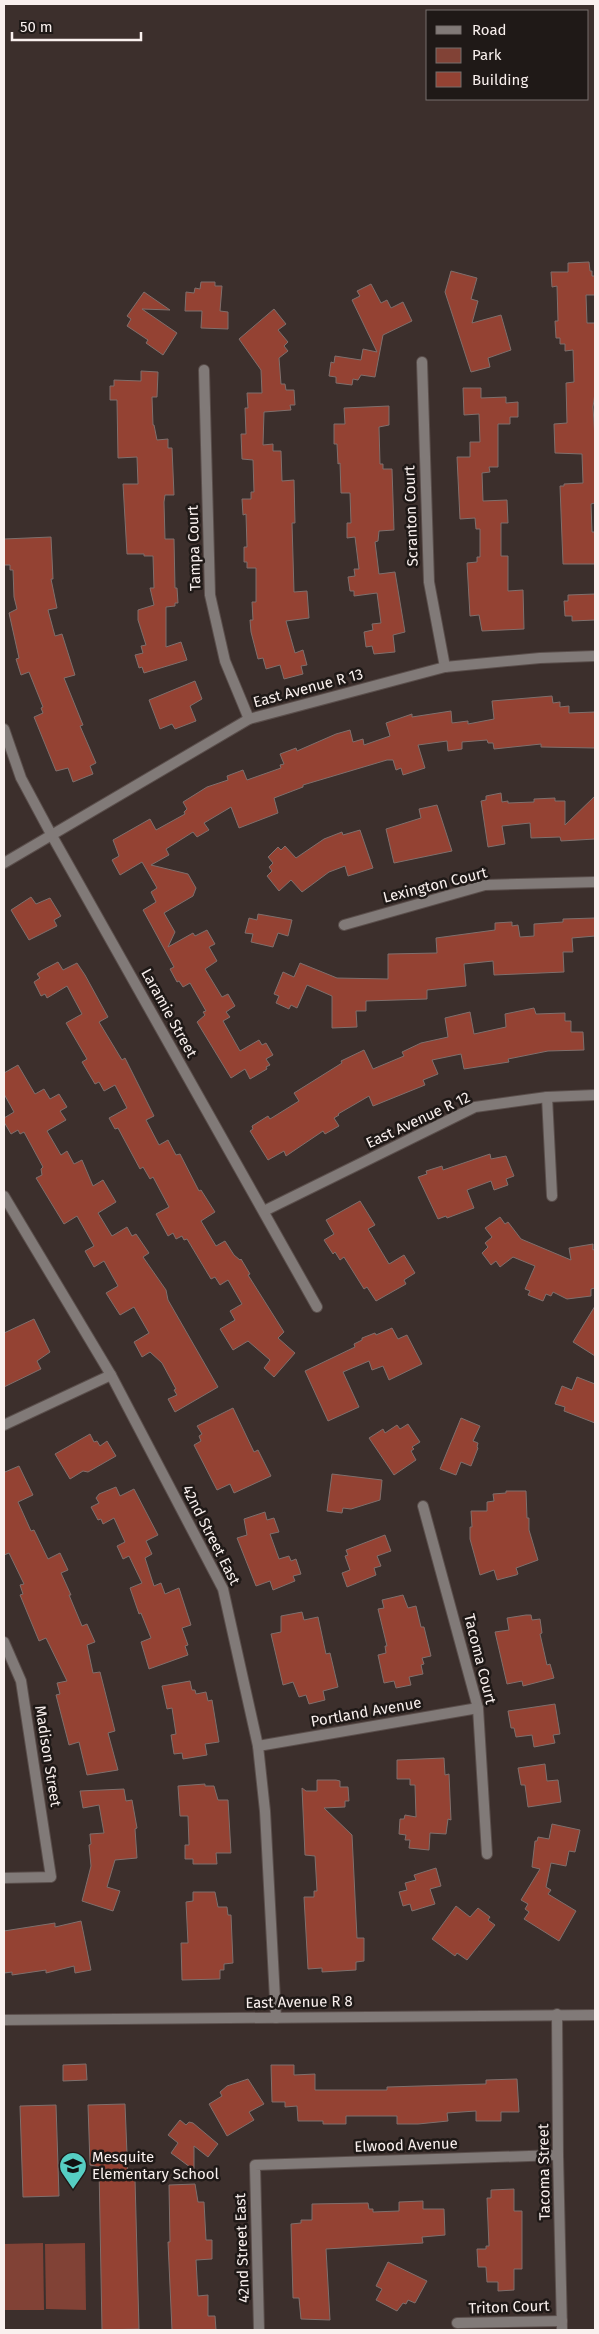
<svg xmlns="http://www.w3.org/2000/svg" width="599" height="2334" font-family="'Fira Sans',sans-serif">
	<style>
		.green { fill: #814236 }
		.building { fill: #944233; stroke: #7f6f6c }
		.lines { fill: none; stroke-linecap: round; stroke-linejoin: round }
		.minor-casing { stroke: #5a4e4b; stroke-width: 12 }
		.tertiary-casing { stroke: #5a4e4b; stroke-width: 12 }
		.minor { stroke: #817a78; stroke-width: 10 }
		.tertiary { stroke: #817a78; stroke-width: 10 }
		.labels { text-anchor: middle; stroke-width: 5; stroke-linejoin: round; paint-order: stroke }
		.street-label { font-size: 15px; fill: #f9f0ee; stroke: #1f1917 }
		.poi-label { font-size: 15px; fill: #f9f0ee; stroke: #1f1917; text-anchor: start }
	</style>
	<rect width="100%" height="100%" fill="#3c2f2c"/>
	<g class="green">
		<path d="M43 2243 44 2310H4V2244Z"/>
		<path d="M85 2243 86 2310 46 2309 45 2244Z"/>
	</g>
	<g class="building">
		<path d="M589 262 590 271H592V276H595V295H586L587 323H595V393L593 407 595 439V503L591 504 592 532H595V564H563L560 486H564V484L583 483 582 454 555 453 554 424 567 423 566 383 574 382 573 350 565 351V344H560V338H556L555 321H558L557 286 552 287 551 272H568V263Z"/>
		<path d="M451 271 477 278 471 299 478 301 472 323 501 315 511 350 488 358 490 367 471 372 445 292Z"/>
		<path d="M201 282H215V286H222L220 311 228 312V329L201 328 202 311H185L186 292 194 293 195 288 200 289Z"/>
		<path d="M371 284 381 303 387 300 391 308 403 302 412 321 383 335 375 377 361 375 358 380 353 379 352 385 336 383V377L329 376 331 362 334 363 335 356 361 360 363 349 377 352 352 300 360 296 357 291Z"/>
		<path d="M144 292 170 310 142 309 177 333 163 355 146 343 148 340 127 326 131 319 127 316Z"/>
		<path d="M274 309 286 324 278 330 288 342 284 346 288 351 279 358 281 384H285L286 390H294L295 405H290L291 410 264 412 263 445 273 444V451H281L282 481 294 480 295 523H292L294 592 307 591 309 618 286 621 295 653 303 650 307 665 301 666 303 674 284 679 280 665 266 669 263 658 258 659 251 632 250 620H253L252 602H256V568H247V562H244V547H247L246 514 243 515 242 499H251V492H254L253 460 242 459 241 434H246L245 408H248L247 393H262L261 370 239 339Z"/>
		<path d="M141 371 158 372 157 397H152L153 425H154L157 440 168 439V448H172L174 495H165L164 502 165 539H174L175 588H177L178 603H175V606L166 607V647L181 642 187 660 144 673 142 667 139 668 135 655 143 653 141 646 146 645 138 620V610L154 605 150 588H154L153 556H144V554H127L123 484H138L137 457 118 458 117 400H110V386H114V380L141 381Z"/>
		<path d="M463 388H481V398L506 397V403L518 402V417H510V424H498V467H489L490 472 482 473 483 501 507 500 508 523H501V556H508V591L523 590 524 629 482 631 479 615 470 616 467 563 477 562V557H480V529H476L475 518 460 519 457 457H470V442H480L479 414 464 415Z"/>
		<path d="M389 406V425L379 427 380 464H383V469H392L394 530 379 531 378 541 375 542 379 574 395 572 405 632 393 635 395 652 374 654 372 646 366 647 364 632 373 630 372 624 381 623 377 593 354 596V591H350L348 577 355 576 354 569H359L355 537 347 538V523H351L350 493H341L340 463 338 464 337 444H334V424H345L344 408Z"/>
		<path d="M51 537 53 579H51L57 608 48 610 55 636 62 634 75 675 64 678 83 725 80 726 96 763 90 766 93 774 73 782 68 768 56 771 34 717 43 713 41 708 43 707 29 672 21 675 16 659 19 658 9 613 17 609 14 597 13 570H10V565H4V539Z"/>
		<path d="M595 594V620L572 621V616H565L564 601H568V595Z"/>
		<path d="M195 681 202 699 190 706 196 721 175 729 172 724 160 729 149 700Z"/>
		<path d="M552 696 553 703 560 702V707L569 706V713L595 712V748L541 747V744L494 749 493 743H488L487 740 462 742V749L448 751 447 741 418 745 425 768 403 775 401 768 396 770 393 760H387L303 785V787L274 798 278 813 239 828 231 807 204 823 209 830 197 837 193 832 166 849 169 855 151 865 188 874 196 888 193 896 164 913 175 932 168 947 193 933 195 936 207 930 215 944 209 947 217 961 205 969 222 997 228 994 235 1006 226 1012 230 1017 223 1021 240 1051 259 1040 262 1045 266 1043 273 1055 266 1059 270 1065 266 1067 267 1069 250 1079 245 1069 231 1078 197 1022 205 1015 203 1012 206 1011 190 983 183 987 179 981 177 982 170 969 174 967 143 910 156 902 151 892 157 888 142 862 120 875 112 860 119 856 113 840 150 819 156 830 185 814 184 812 187 809 183 802 207 787 228 780 227 776 243 770 247 780 281 768 280 765 284 764 280 754 296 748 297 751 336 734 350 730 353 742 363 739 364 745 390 736 386 723 412 714V717L451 711 452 723 468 721V724L494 719 492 701Z"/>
		<path d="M501 793 502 802 508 801V803L534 802V799L555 798V801H565V825L595 796V839L561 841 560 837 531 838 530 823 502 826 505 844 488 847 481 801 486 800V796Z"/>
		<path d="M437 805 452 851 394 863 386 829 421 818 419 809Z"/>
		<path d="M360 830 373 868 348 876 345 866 329 872 302 892 291 880 279 891 267 876 272 871 269 867 273 863 268 857 278 847 281 850 285 846 296 858 324 839 342 832 343 835Z"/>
		<path d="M31 897 36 904 50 898 61 916 54 920 57 926 29 940 11 910Z"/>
		<path d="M258 914 292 920 288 936 278 933 273 947 251 942 253 934 245 933 249 918 257 920Z"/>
		<path d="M595 918V936L572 938 573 952H563L564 972 494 975 493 961 464 964 466 986 427 990V999L366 1001V1011H356L357 1027 332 1028V996L307 985 297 1008 291 1005 289 1009 276 1003 279 996 274 994 283 972 294 977 300 963 337 978 388 979V954L437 953 436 938 495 930V923L512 922V926L518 925 520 937 534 936V924L563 922V919Z"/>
		<path d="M58 962 63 970 77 963 85 975 108 1017 99 1022 122 1060 125 1058 154 1116 146 1120 159 1145 168 1140 176 1155 180 1154 199 1191 201 1190 215 1212 201 1221 216 1246 225 1241 234 1255 240 1260 241 1259 250 1274 248 1275 284 1332 278 1338 295 1353 274 1377 264 1368 270 1360 248 1341 233 1350 220 1329 235 1320 230 1311 242 1304 228 1280 220 1285 215 1277 211 1279 187 1239 184 1240 182 1236 176 1239 173 1233 168 1236 156 1214 169 1207 153 1177 150 1179 143 1167 140 1169 118 1128 115 1129 109 1118 127 1108 115 1085 104 1091 99 1082 95 1084 82 1062 87 1059 66 1023 82 1014 67 986 47 998 45 994 41 996 34 982 40 978 37 974 41 971Z"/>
		<path d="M534 1008 536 1014 565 1013V1021H571V1032H583L584 1050 548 1051 508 1059 509 1062 464 1069 461 1054 432 1060 438 1074 423 1080 425 1085 373 1106 369 1096 338 1114 339 1115 334 1118 339 1126 325 1134 323 1131 286 1156 284 1151 268 1160 250 1131 253 1129 252 1126 268 1116 270 1119 299 1101 294 1093 342 1063 341 1061 364 1050 373 1069 404 1056 402 1052 421 1043 448 1037 445 1018 470 1012 474 1034 506 1027 505 1014Z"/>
		<path d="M18 1065 35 1094 44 1089 50 1099 59 1094 67 1107 60 1111 66 1120 47 1131 61 1155 67 1151 74 1164 82 1160 93 1186 103 1180 116 1202 98 1213 112 1236 127 1227 132 1236 136 1234 149 1253 143 1257 166 1290 168 1300 218 1387 175 1412 168 1399 177 1395 174 1390 176 1389 162 1363 150 1352 142 1357 134 1342 149 1333 134 1307 120 1315 106 1293 118 1286 104 1261 94 1267 85 1251 94 1246 77 1216 64 1224 36 1178 42 1175 41 1169 43 1167 24 1132 20 1134 18 1130 11 1134 4 1122V1118L14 1112 4 1094V1073Z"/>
		<path d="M490 1154 491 1159 506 1156 514 1176 506 1179 508 1185 494 1190 491 1181 467 1190 474 1208 447 1218 446 1216 438 1219 418 1177 427 1174 426 1171 442 1166 443 1170Z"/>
		<path d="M360 1201 375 1225 368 1229 389 1264 404 1255 415 1273 404 1280 406 1284 376 1301 367 1287 364 1289 344 1257 340 1260 335 1252 333 1254 324 1240 334 1234 326 1220Z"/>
		<path d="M500 1217 505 1224 508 1222 521 1239 571 1260 569 1248 593 1244V1250L595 1249V1288L591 1289V1296L567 1299 553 1292 551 1296 546 1294 543 1301 528 1295 530 1291 525 1289 535 1266 513 1257 500 1267 496 1261 491 1265 482 1253 488 1247 485 1243 492 1237 485 1228Z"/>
		<path d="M595 1306V1356L573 1342Z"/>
		<path d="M34 1319 50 1352 37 1361 41 1369 4 1387V1333Z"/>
		<path d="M392 1328 398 1339 407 1335 422 1364 389 1380 383 1366 372 1370 369 1361 343 1372 359 1407 328 1421 305 1371 355 1347 354 1344 362 1340V1338L375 1333 376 1335Z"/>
		<path d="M577 1377 595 1384V1423L564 1411 565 1407 555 1404 562 1386 572 1390Z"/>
		<path d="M233 1408 254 1452 258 1450 271 1476 234 1493 230 1484 217 1490 194 1445 201 1441 199 1436 202 1434 197 1426Z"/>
		<path d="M461 1418 480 1426 473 1441 478 1443 477 1447 478 1448 471 1466 461 1462 456 1475 440 1469Z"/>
		<path d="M408 1424 420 1442 412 1447 414 1449 411 1451 416 1460 394 1475 369 1438 383 1429 385 1433 397 1425 400 1429Z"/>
		<path d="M90 1434 94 1442 97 1441 100 1446 107 1441 116 1456 88 1472 83 1471 70 1479 55 1454Z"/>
		<path d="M19 1466 33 1495 18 1502 31 1531 34 1530 48 1559 60 1553 68 1570 61 1573 71 1595H69L82 1626 87 1624 95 1642 87 1645 93 1673 100 1672 115 1731 108 1733 118 1770 87 1775 79 1742 69 1745 56 1695 60 1694 57 1683 67 1681 46 1638 39 1641 20 1595 23 1594 20 1585 24 1584 9 1553 4 1555V1470L5 1472Z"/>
		<path d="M332 1474 382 1480 380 1500 351 1509 343 1508 342 1513 327 1511Z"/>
		<path d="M116 1487 120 1496 134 1489 158 1535 146 1541 152 1554 145 1558 154 1586 161 1583 165 1594 179 1588 191 1625 182 1628 188 1645 185 1646 188 1655 149 1669 141 1642 151 1638 141 1613 139 1614 130 1588 142 1583 129 1556 123 1559 117 1546 125 1542 114 1518 103 1524 101 1519 98 1520 91 1507 99 1503 96 1498 99 1494Z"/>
		<path d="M506 1491H526L527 1518H529V1530L538 1560 516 1568 518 1574 516 1575 497 1580 494 1570 480 1575 470 1539V1527H472L471 1511H487V1502L494 1501 493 1494 506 1493Z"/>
		<path d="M265 1512 267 1520 274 1518 279 1532 270 1534 279 1559 289 1556 291 1561 296 1559 301 1574 293 1576 295 1581 273 1590 270 1581 256 1586 237 1538 247 1535 244 1519Z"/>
		<path d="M385 1535 391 1551 377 1556 381 1566 374 1568 376 1575 347 1587 342 1573 350 1570 345 1556 348 1555 346 1550Z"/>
		<path d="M403 1595 408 1608 416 1606 421 1627H424L431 1656 422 1658 424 1664 421 1665 423 1674 409 1677 411 1685 396 1688 394 1681 384 1683 378 1655 386 1653 385 1646H387L378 1609 384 1608 382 1600Z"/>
		<path d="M302 1612 304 1620 318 1617 326 1654 330 1653 338 1687 323 1691 325 1700 309 1704 306 1695 299 1697 293 1682 283 1685 271 1634 281 1632V1616Z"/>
		<path d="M526 1615H531L532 1620 540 1619 542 1633 540 1634 547 1665 550 1664 554 1678 523 1686 522 1681 507 1684 495 1632 509 1630 507 1618Z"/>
		<path d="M190 1681 192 1690H195L196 1694 206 1692 208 1701 212 1700 219 1742 205 1744 207 1755 183 1759 182 1753 174 1754 171 1735 176 1734 172 1708 167 1709 162 1686Z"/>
		<path d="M555 1704 560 1734 553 1735 555 1743 534 1747 532 1735 516 1737 514 1728H511L508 1711Z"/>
		<path d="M444 1758 445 1775 449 1774 451 1820 448 1819 446 1834 430 1833 429 1850 409 1848 410 1840H405L406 1835 399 1834 400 1819H404L405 1815 416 1817 415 1785H410V1779H397V1760Z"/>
		<path d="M545 1764 547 1781 558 1780 561 1802 528 1807 525 1785H521L518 1768Z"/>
		<path d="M317 1780H336L340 1781V1787H348L349 1801H345V1807L324 1808 352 1835 357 1938H364V1961L356 1962V1970L322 1972V1968L308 1969 304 1897H314V1891H317L315 1856 305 1855 302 1788 306 1791H317Z"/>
		<path d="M205 1784V1786H214L218 1800H228L231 1853H216L217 1864H193V1859H185V1845H189L188 1816H180L178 1786Z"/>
		<path d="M124 1789 126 1801 132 1800 137 1828 135 1829 137 1858 115 1860 107 1887 120 1891 113 1911 82 1901 91 1866 89 1845 91 1844 90 1834 104 1833 99 1805 83 1808 80 1791Z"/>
		<path d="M552 1824 580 1830 575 1852 569 1851 566 1866 551 1863 546 1887 551 1890 548 1894 576 1911 559 1941 524 1919 529 1912 525 1909 528 1904 521 1900 540 1869 532 1867 535 1841H537L538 1837 549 1839Z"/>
		<path d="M436 1868 441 1886 430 1889 435 1904 412 1911 410 1904 403 1906 399 1892 407 1890 405 1883 416 1880 414 1875Z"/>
		<path d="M193 1892H215L218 1907H227L228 1915H231L233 1963 224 1964V1970H220V1979L182 1980 181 1943H188L186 1902 193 1901Z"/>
		<path d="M456 1906 470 1917 478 1908 490 1917 488 1920 495 1925 467 1960 457 1953 455 1956 432 1939Z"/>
		<path d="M81 1921 91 1970 75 1973 74 1966 46 1973V1970L12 1975V1972L4 1973V1931L55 1923V1927Z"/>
		<path d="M86 2064 87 2080 63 2081V2065Z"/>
		<path d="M271 2065H294V2075L315 2074V2090H387V2087L486 2084V2080L517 2079 519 2112H501V2121H476V2111L447 2113 448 2121 418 2124H397V2116H346V2124H323V2121H298L297 2106 285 2107V2102H272Z"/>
		<path d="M248 2079 264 2104 249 2112 254 2120 227 2136 209 2104 222 2096 220 2092 227 2086Z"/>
		<path d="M125 2104 128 2179H135L139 2329 102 2330 99 2167 90 2165 88 2105Z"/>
		<path d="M56 2105 59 2196 23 2197 20 2106Z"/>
		<path d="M180 2120 186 2125 189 2122 193 2123 218 2144 208 2157 194 2146V2170L171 2153 178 2143 168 2135Z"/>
		<path d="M195 2184 198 2202H204L206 2240H212V2259L196 2260 198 2296 208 2295V2316H215L216 2330H172L168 2242H170L169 2185Z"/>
		<path d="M514 2189V2211H522V2269H514V2290L498 2291V2282H487L486 2267H478L477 2249H486V2246H489L487 2198H491V2190Z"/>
		<path d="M423 2201V2209H444L445 2235 422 2237 423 2243 326 2249 330 2320 301 2319 299 2298H293L291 2224 301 2223V2220H312V2204L368 2203 369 2209H373V2212L399 2211V2202Z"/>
		<path d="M388 2262 427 2281 415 2303 408 2300 406 2304 403 2303 397 2311 376 2300 382 2289 376 2286Z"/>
	</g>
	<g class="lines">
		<defs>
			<g id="minor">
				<path d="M422 362 429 582 445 667"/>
				<path d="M204 370 210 595 225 661 249 719"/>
				<path d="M4 729 21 778 51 834 317 1307"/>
				<path d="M4 863 249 719 445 667 540 658 595 656"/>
				<path d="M344 925 485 885 595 882"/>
				<path d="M547 1097 552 1196"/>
				<path d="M4 1196 111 1375 223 1589 258 1746 265 1811 276 2018"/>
				<path d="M264 1211 475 1107 547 1097 595 1095"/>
				<path d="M4 1425 111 1375"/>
				<path d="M423 1506 478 1708 487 1854"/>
				<path d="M4 1642 21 1681 51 1877 4 1878"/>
				<path d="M258 1746 478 1708"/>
				<path d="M557 2014 558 2155 562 2330"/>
				<path d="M457 2323 562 2321"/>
				<path d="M259 2330 255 2165 558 2155"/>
			</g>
			<path id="tertiary" d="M4 2020 595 2015"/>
		</defs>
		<use href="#minor" class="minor-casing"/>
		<use href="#tertiary" class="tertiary-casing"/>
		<use href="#minor" class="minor"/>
		<use href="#tertiary" class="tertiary"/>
	</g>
	<defs>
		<symbol id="school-pin" viewBox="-11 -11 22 30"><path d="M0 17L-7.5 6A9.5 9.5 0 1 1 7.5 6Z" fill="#56cec3" stroke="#1f1917"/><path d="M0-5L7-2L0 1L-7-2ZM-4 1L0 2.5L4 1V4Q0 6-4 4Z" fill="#111"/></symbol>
	</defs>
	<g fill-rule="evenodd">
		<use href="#school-pin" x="57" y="2150" width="32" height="43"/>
	</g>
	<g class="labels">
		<g class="street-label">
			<text transform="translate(411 516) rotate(-92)" y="5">Scranton Court</text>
			<text transform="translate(194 548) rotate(-92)" y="5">Tampa Court</text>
			<text transform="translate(308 688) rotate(-15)" y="5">East Avenue R 13</text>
			<text transform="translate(435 885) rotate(-14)" y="5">Lexington Court</text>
			<text transform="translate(169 1013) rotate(61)" y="5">Laramie Street</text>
			<text transform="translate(418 1120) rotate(-25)" y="5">East Avenue R 12</text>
			<text transform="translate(211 1535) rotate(63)" y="5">42nd Street East</text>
			<text transform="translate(480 1659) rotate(76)" y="5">Tacoma Court</text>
			<text transform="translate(366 1712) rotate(-10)" y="5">Portland Avenue</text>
			<text transform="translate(48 1756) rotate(81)" y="5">Madison Street</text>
			<text transform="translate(299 2002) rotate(-1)" y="5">East Avenue R 8</text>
			<text transform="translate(406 2145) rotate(-2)" y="5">Elwood Avenue</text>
			<text transform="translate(544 2172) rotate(-91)" y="5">Tacoma Street</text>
			<text transform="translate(242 2248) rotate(-92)" y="5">42nd Street East</text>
			<text transform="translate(509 2307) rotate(-2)" y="5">Triton Court</text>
		</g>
		<g class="poi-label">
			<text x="92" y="2162">Mesquite<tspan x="92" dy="17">Elementary School</tspan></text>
		</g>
	</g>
	<rect width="599" height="2334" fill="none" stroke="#f9f0ee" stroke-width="10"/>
	<rect x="426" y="10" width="162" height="90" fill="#1f1917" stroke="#766f6d"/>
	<rect x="436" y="26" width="25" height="8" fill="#817a78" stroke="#766f6d"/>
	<text x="472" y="35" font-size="15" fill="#f9f0ee">Road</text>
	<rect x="436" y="48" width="25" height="15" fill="#814236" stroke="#766f6d"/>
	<text x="472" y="60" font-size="15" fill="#f9f0ee">Park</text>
	<rect x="436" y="72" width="25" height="15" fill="#944233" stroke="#766f6d"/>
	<text x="472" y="85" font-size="15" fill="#f9f0ee">Building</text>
	<path d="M12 32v8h129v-8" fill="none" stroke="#f9f0ee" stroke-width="2.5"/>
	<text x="20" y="32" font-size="15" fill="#f9f0ee" stroke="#1f1917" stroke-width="4" paint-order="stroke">50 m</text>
</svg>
